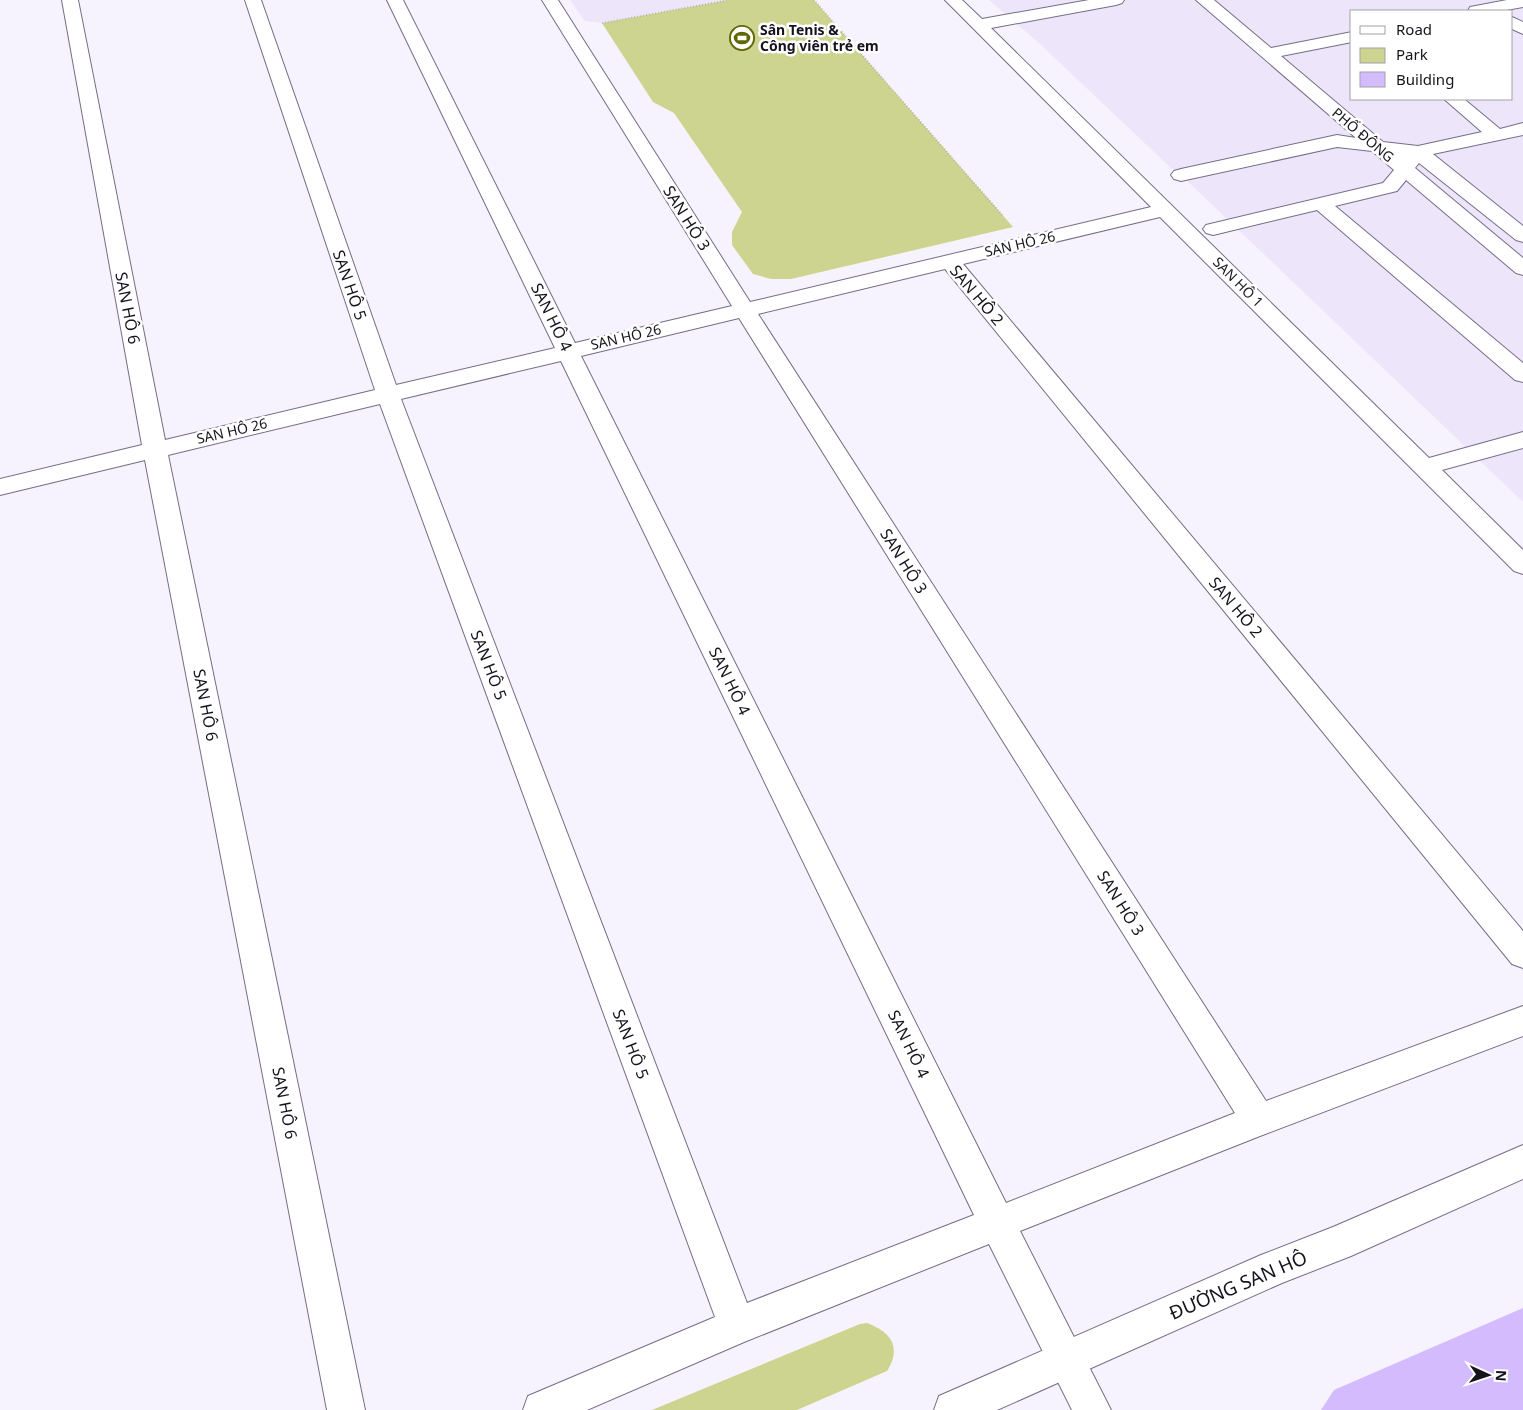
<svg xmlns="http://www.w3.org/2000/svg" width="1523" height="1410" font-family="'Noto Sans',sans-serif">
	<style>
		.built { fill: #ede6fb; fill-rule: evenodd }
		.green { fill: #ccd48f }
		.building { fill: #d3bbfe }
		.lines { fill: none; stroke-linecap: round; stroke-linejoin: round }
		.pedestrian-casing { stroke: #766d86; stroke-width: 2 }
		.minor-casing { stroke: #766d86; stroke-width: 2 }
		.tertiary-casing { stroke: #766d86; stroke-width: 2 }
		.path { stroke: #9d99a4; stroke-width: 2; stroke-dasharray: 0.5 2.5; stroke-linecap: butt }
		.pedestrian { fill: #fff; fill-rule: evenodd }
		.minor { fill: #fff; fill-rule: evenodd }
		.tertiary { fill: #fff; fill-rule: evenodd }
		.labels { text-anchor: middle; stroke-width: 5; stroke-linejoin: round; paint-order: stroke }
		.far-poi-label { font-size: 14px; font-weight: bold; fill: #17131d; stroke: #fff; text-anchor: start }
		.far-street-label { font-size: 14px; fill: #17131d; stroke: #fff }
		.street-label { font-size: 16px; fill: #17131d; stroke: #fff }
		.near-street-label { font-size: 19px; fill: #17131d; stroke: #fff }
	</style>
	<rect width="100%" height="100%" fill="#f6f2fe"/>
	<g class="built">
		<path d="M570 0H728L602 23 585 21Z"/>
		<path d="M989 0H1523V502L1181 175 1171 168 1041 45ZM1352 11H1512V99H1352Z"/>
	</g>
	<g class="green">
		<path d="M728 0H814L1013 227 791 279H771L753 274 732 245V232L742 212 674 113 653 102 602 23Z"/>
		<path d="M867 1323C891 1332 902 1347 887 1371L797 1410H652L860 1324Z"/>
	</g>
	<path class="building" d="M1523 1308V1410H1321L1334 1390Z"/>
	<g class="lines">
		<defs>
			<g id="pedestrian">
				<path d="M1196 0H1214L1271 48 1352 32V42L1281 56 1383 142 1418 146 1482 132 1444 99H1464L1500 129 1523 123V135L1433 154 1523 226V242L1516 240 1419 163 1415 168 1523 258V275L1516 273 1406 180 1397 191 1335 206 1523 363V382L1515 380 1317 210 1213 235 1206 233 1203 229 1206 225 1383 183 1394 170 1372 151 1337 147 1181 181 1174 179 1171 175 1174 171 1181 169 1337 135 1356 138Z"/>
				<path d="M1507 0H1523V7L1501 11H1468L1470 7Z"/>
				<path d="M1512 17 1523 22V34L1512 29Z"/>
			</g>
			<path id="minor" d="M62 0H78L165 440 375 390 245 0H261L396 385 555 348 387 0H403L575 343 732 306 542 0H558L750 302 1151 207 945 0H962L982 19 1089 0H1124L1122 3 1116 5 991 28 1429 458 1523 432V448L1442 470 1523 550V574L1514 571 1160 217 963 264 1523 931V968L1512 964 945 269 758 314 1266 1101 1523 1006V1036L1260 1136 1020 1231 1111 1410H1072L989 1244 744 1342 587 1410H523L528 1396 715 1317 380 404 168 455 365 1410H327L145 460 0 495V479L142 445ZM739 318 1235 1113 1006 1203 581 356ZM561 361 974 1215 747 1303 401 399Z"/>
			<path id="tertiary" d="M1523 1145V1179L1351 1256 1282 1283 997 1410H934L939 1396 1261 1255 1333 1227Z"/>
		</defs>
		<use href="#pedestrian" class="pedestrian-casing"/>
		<use href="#minor" class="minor-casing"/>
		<use href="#tertiary" class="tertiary-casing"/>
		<g class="path">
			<path d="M814 0 1003 216"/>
			<path d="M602 23 728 0"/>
		</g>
		<use href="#pedestrian" class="pedestrian"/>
		<use href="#minor" class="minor"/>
		<use href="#tertiary" class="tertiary"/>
	</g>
	<defs>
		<symbol id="stadium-ring" viewBox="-11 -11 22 22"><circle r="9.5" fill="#fff" stroke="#616706" stroke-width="1.5"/><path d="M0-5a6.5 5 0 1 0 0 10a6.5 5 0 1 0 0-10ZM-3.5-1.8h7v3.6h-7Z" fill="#616706"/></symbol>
	</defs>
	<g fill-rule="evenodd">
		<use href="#stadium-ring" x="728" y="24" width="28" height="28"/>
	</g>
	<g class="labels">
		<g class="far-poi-label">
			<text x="760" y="35">Sân Tenis &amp;<tspan x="760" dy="16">Công viên trẻ em</tspan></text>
		</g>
		<g class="far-street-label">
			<text transform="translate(1363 135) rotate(40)" y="5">PHỐ ĐÔNG</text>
			<text transform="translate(1020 244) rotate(-13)" y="5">SAN HÔ 26</text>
			<text transform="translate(1238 282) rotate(45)" y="5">SAN HÔ 1</text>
			<text transform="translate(626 337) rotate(-13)" y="5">SAN HÔ 26</text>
			<text transform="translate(232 431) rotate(-13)" y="5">SAN HÔ 26</text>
		</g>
		<g class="street-label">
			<text transform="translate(687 218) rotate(58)" y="6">SAN HÔ 3</text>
			<text transform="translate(350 285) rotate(71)" y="6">SAN HÔ 5</text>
			<text transform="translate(977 295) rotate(50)" y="6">SAN HÔ 2</text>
			<text transform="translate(128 308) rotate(79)" y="6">SAN HÔ 6</text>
			<text transform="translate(552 317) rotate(64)" y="6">SAN HÔ 4</text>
			<text transform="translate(904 561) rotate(58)" y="6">SAN HÔ 3</text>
			<text transform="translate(1236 607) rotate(50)" y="6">SAN HÔ 2</text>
			<text transform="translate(489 665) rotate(69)" y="6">SAN HÔ 5</text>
			<text transform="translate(730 681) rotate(64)" y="6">SAN HÔ 4</text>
			<text transform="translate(206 705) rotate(79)" y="6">SAN HÔ 6</text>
			<text transform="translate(1121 903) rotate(58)" y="6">SAN HÔ 3</text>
			<text transform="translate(631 1044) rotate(69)" y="6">SAN HÔ 5</text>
			<text transform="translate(909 1044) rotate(64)" y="6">SAN HÔ 4</text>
			<text transform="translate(285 1103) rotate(79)" y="6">SAN HÔ 6</text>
		</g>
		<g class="near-street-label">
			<text transform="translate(1238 1285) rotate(-23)" y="7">ĐƯỜNG SAN HÔ</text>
		</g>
	</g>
	<rect x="1350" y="10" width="162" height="90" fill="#ffffff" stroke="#a2a1a5"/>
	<rect x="1360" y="26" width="25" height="8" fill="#ffffff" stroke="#a2a1a5"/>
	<text x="1396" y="35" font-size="15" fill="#17131d">Road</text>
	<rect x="1360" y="48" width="25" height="15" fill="#ccd48f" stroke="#a2a1a5"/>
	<text x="1396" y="60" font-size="15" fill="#17131d">Park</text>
	<rect x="1360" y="72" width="25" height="15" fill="#d3bbfe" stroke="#a2a1a5"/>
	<text x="1396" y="85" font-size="15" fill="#17131d">Building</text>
	<g transform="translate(1488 1375) rotate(93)" stroke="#ffffff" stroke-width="4" paint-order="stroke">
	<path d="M0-4L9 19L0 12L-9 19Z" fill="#17131d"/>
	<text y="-8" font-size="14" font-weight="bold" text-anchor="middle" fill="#17131d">N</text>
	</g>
</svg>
